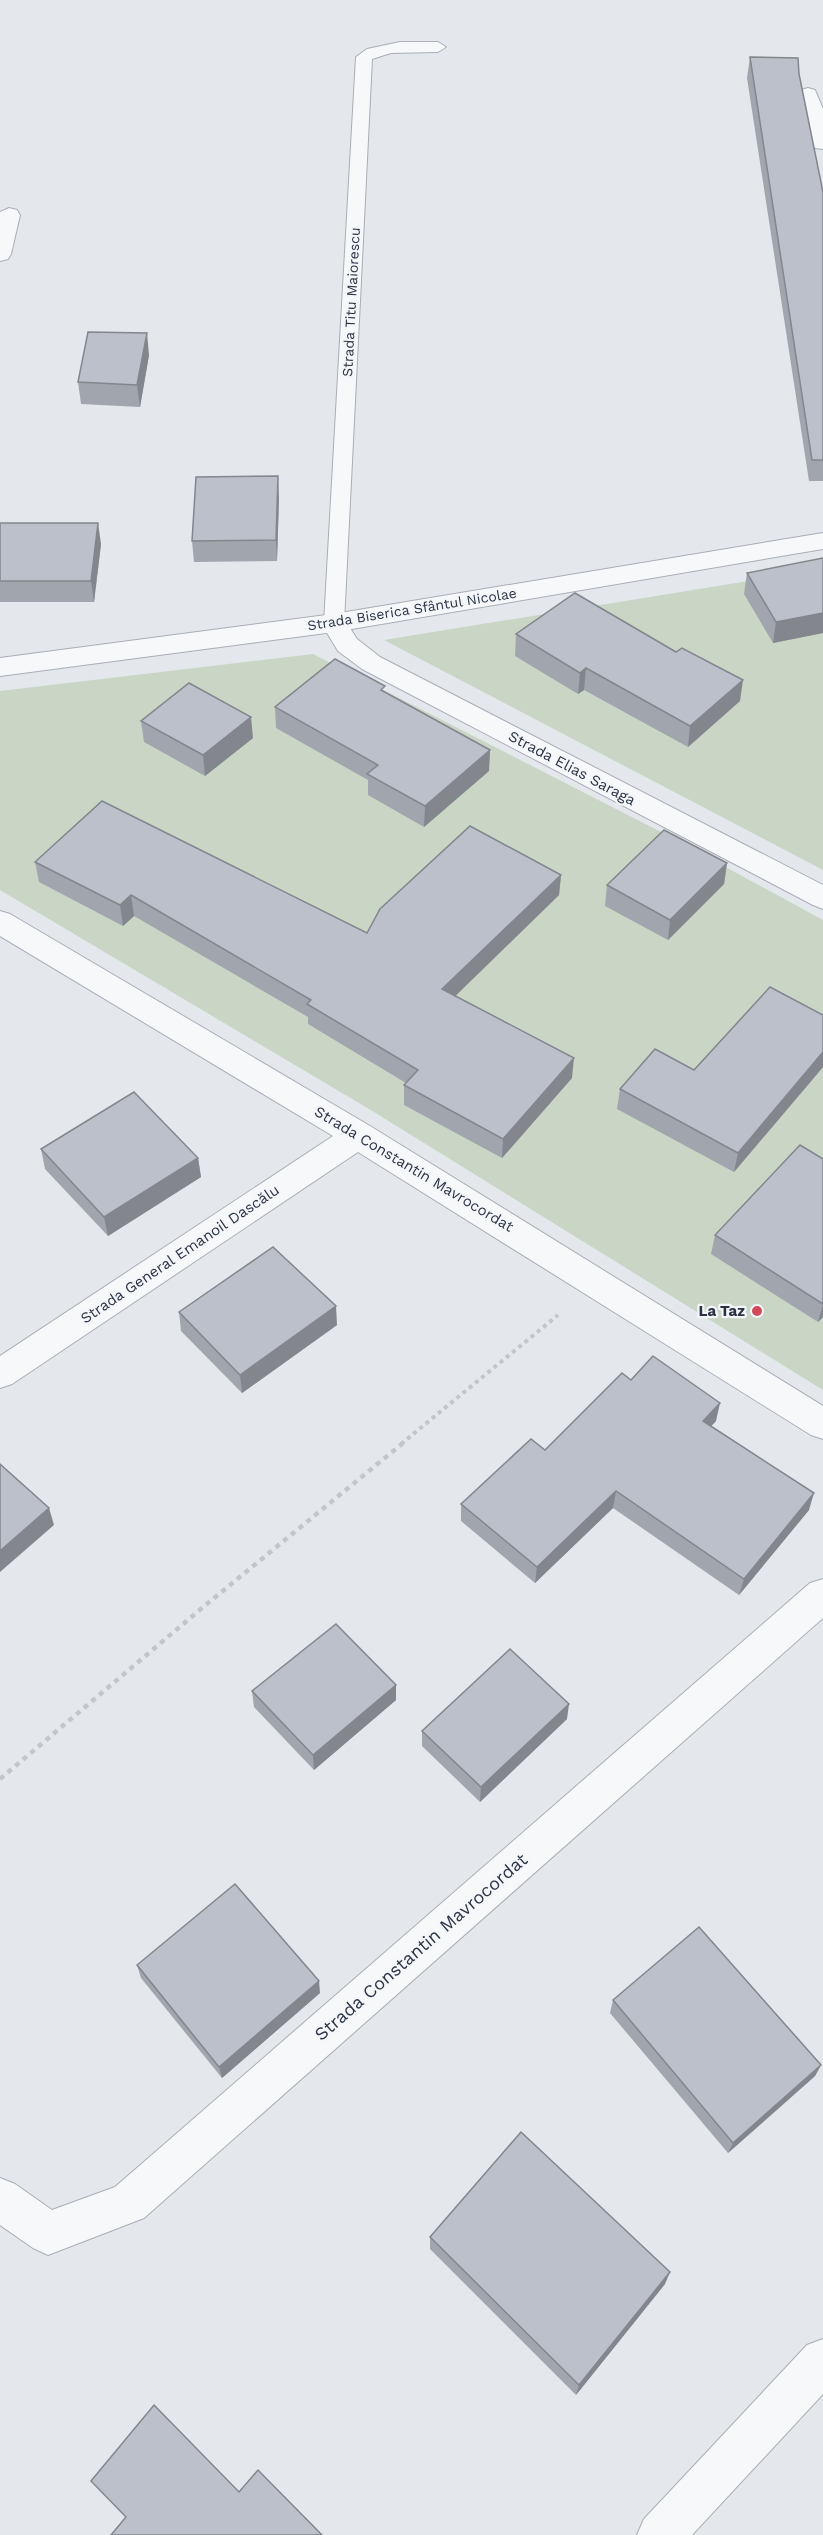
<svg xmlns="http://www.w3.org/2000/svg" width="823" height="2535" font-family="'Work Sans',sans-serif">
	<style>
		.green { fill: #c9d6c5 }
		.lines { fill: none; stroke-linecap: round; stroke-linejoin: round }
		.service-casing { stroke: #a9aeb7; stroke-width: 2 }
		.minor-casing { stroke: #a9aeb7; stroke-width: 2 }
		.tertiary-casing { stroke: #a9aeb7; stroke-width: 2 }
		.path-far1 { stroke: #c2c5cb; stroke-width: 4; stroke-dasharray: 4 4; stroke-linecap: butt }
		.path { stroke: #c2c5cb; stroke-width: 4.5; stroke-dasharray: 5 5; stroke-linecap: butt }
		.service { fill: #f7f8fa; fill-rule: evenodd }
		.minor { fill: #f7f8fa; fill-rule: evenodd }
		.tertiary { fill: #f7f8fa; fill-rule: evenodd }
		.wall { fill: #a1a5ae }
		.shaded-wall { fill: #83868d }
		.building { fill: #bbc0ca; stroke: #83868d; stroke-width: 1.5 }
		.poi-dot { fill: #d1495b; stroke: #f4f6f9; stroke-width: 2 }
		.labels { text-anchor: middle; stroke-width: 4.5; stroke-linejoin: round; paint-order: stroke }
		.far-street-label { font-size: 14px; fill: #2b3445; stroke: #f4f6f9 }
		.street-label { font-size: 15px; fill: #2b3445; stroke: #f4f6f9 }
		.poi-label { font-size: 15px; font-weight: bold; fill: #2b3445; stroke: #f4f6f9; text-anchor: end }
		.near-street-label { font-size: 18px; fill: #2b3445; stroke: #f4f6f9 }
	</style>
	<rect width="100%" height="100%" fill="#e4e7ec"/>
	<g class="green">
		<path d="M823 569V870L384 640Z"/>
		<path d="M313 654 661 832 823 920V1390L374 1112 0 890V691Z"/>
	</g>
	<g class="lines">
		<defs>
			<path id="service" d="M400 42H438L446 47 438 52 391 53 372 59 344 623 341 628 334 630 327 628 324 623 356 57 367 49Z"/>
			<g id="minor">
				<path d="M808 88 815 90 823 109V149L815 148 812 143 798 94 801 90Z"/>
				<path d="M9 208 17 210 20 215 11 254 8 259 0 261V212Z"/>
				<path d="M334 614 343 617 357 639 380 657 823 885V909L813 905 362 669 338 651 321 623 325 617Z"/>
				<path d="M0 911 10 914 370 1126 823 1406V1439L811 1435 358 1152 12 1384 0 1388V1356L333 1136 0 936Z"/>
				<path d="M823 1579V1618L144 2218 48 2255 33 2248 0 2225V2178L15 2184 52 2210 115 2187 810 1583Z"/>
				<path d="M823 2339V2394L692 2535H637L644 2519 807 2345Z"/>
			</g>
			<path id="tertiary" d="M823 533V549L334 632 0 676V658L334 614Z"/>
		</defs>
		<use href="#service" class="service-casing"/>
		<use href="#minor" class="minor-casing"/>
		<use href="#tertiary" class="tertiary-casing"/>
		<path class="path-far1" d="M401 1444 558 1315"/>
		<path class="path" d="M0 1779 202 1608 403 1443"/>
		<use href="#service" class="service"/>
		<use href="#minor" class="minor"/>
		<use href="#tertiary" class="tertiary"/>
	</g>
	<g class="wall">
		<path d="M750 57 799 74 823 192V481H809L747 78Z"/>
		<path d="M149 355 140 407 81 404 78 382Z"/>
		<path d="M279 498 277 561 194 562 192 541Z"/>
		<path d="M0 523 101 544 94 602H0Z"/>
		<path d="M823 558V633L773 643 744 594 747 573Z"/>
		<path d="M516 634 740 701 688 747 584 690 578 694 515 656Z"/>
		<path d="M385 692 490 750 489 771 424 827 368 795V780L276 728 275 707Z"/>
		<path d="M141 721 253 738 205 776 144 742Z"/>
		<path d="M35 862 367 933 561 875 559 895 455 996 572 1078 502 1158 404 1105V1085L406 1083 308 1024V1017L134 916 123 926 39 882Z"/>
		<path d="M727 863 724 884 668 940 605 906 607 885Z"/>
		<path d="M823 1015V1067L734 1172 617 1109 620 1089 694 1070Z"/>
		<path d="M41 1149 198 1158 201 1177 108 1236 45 1169Z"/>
		<path d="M823 1159V1317L818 1322 711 1254 715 1235Z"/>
		<path d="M179 1312 337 1325 242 1393 181 1331Z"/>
		<path d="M631 1380 716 1421 711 1426 809 1510 739 1595 613 1508 535 1583 461 1521V1504L545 1450Z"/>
		<path d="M252 1691 396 1700 314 1770 254 1707Z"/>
		<path d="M567 1719 480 1802 422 1746V1731Z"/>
		<path d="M137 1965 320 1993 222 2078 141 1978Z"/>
		<path d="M613 2000 821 2065 815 2076 728 2153 610 2013Z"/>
		<path d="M430 2237 665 2284 576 2395 430 2249Z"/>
	</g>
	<g class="shaded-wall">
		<path d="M147 333 149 355 140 407 137 385Z"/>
		<path d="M278 476 279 498 277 561 276 540Z"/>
		<path d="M98 523 101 544 94 602 91 581Z"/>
		<path d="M823 613V633L773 643 776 622Z"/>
		<path d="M586 668 584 690 578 694 580 673Z"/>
		<path d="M743 680 740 701 688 747 690 726Z"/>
		<path d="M251 717 253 738 205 776 203 755Z"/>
		<path d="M490 750 489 771 424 827 425 806Z"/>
		<path d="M727 863 724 884 668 940 670 920Z"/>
		<path d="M561 875 559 895 441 1010 442 989Z"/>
		<path d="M131 895 134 916 123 926 120 905Z"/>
		<path d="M823 1052V1067L734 1172 738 1153Z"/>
		<path d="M574 1058 572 1078 502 1158 503 1139Z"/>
		<path d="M198 1158 201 1177 108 1236 104 1217Z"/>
		<path d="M823 1304V1317L818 1322Z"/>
		<path d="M336 1306 337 1325 242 1393 240 1375Z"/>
		<path d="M720 1403 716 1421 700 1438 703 1421Z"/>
		<path d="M616 1491 613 1508 535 1583 537 1567Z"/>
		<path d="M814 1493 809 1510 739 1595 744 1579Z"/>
		<path d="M49 1508 54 1525 0 1572V1551Z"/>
		<path d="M396 1685V1700L314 1770 313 1755Z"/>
		<path d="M569 1704 567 1719 480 1802 481 1787Z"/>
		<path d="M319 1981 320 1993 222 2078 219 2067Z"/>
		<path d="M821 2065 815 2076 728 2153 733 2143Z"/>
		<path d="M670 2272 665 2284 576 2395 579 2385Z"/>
	</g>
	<g class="building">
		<path d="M750 57 798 58 799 74 823 192V460H812Z"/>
		<path d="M88 332 147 333 137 385 78 382Z"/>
		<path d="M278 476 276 540 192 541 196 477Z"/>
		<path d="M0 523H98L91 581H0Z"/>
		<path d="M823 558V613L776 622 747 573Z"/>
		<path d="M575 593 676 652 682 648 743 680 690 726 586 668 580 673 516 634Z"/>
		<path d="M335 659 385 686 381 690 490 750 425 806 367 774 378 765 275 707Z"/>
		<path d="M189 683 251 717 203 755 141 721Z"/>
		<path d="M102 801 367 933 380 909 470 826 561 875 442 989 574 1058 503 1139 404 1085 418 1070 307 1004 311 1000 131 895 120 905 35 862Z"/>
		<path d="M664 830 727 863 670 920 607 885Z"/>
		<path d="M770 987 823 1015V1052L738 1153 620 1089 655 1049 694 1070Z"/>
		<path d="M134 1092 198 1158 104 1217 41 1149Z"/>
		<path d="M800 1145 823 1159V1304L715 1235Z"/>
		<path d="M273 1247 336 1306 240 1375 179 1312Z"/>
		<path d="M653 1356 720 1403 703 1421 814 1493 744 1579 616 1491 537 1567 461 1504 531 1439 545 1450 622 1373 631 1380Z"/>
		<path d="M0 1464 49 1508 0 1551Z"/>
		<path d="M336 1624 396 1685 313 1755 252 1691Z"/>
		<path d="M510 1649 569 1704 481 1787 422 1731Z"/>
		<path d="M235 1884 319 1981 219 2067 137 1965Z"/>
		<path d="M699 1927 821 2065 733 2143 613 2000Z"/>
		<path d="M521 2132 670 2272 579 2385 430 2237Z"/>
		<path d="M154 2405 239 2492 258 2470 322 2535H111L126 2517 91 2481Z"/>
	</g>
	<circle class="poi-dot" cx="757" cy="1311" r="6"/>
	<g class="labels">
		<g class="far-street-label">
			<text transform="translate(351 302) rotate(-87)" y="5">Strada Titu Maiorescu</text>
			<text transform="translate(412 609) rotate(-9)" y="5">Strada Biserica Sfântul Nicolae</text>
		</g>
		<g class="street-label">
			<text transform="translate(572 768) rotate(28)" y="5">Strada Elias Saraga</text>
			<text transform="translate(414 1169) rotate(31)" y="5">Strada Constantin Mavrocordat</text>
			<text transform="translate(180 1254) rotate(-34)" y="5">Strada General Emanoil Dascălu</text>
		</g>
		<g class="poi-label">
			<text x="745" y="1316">La Taz</text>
		</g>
		<g class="near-street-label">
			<text transform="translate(421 1947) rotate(-41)" y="6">Strada Constantin Mavrocordat</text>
		</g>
	</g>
</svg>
